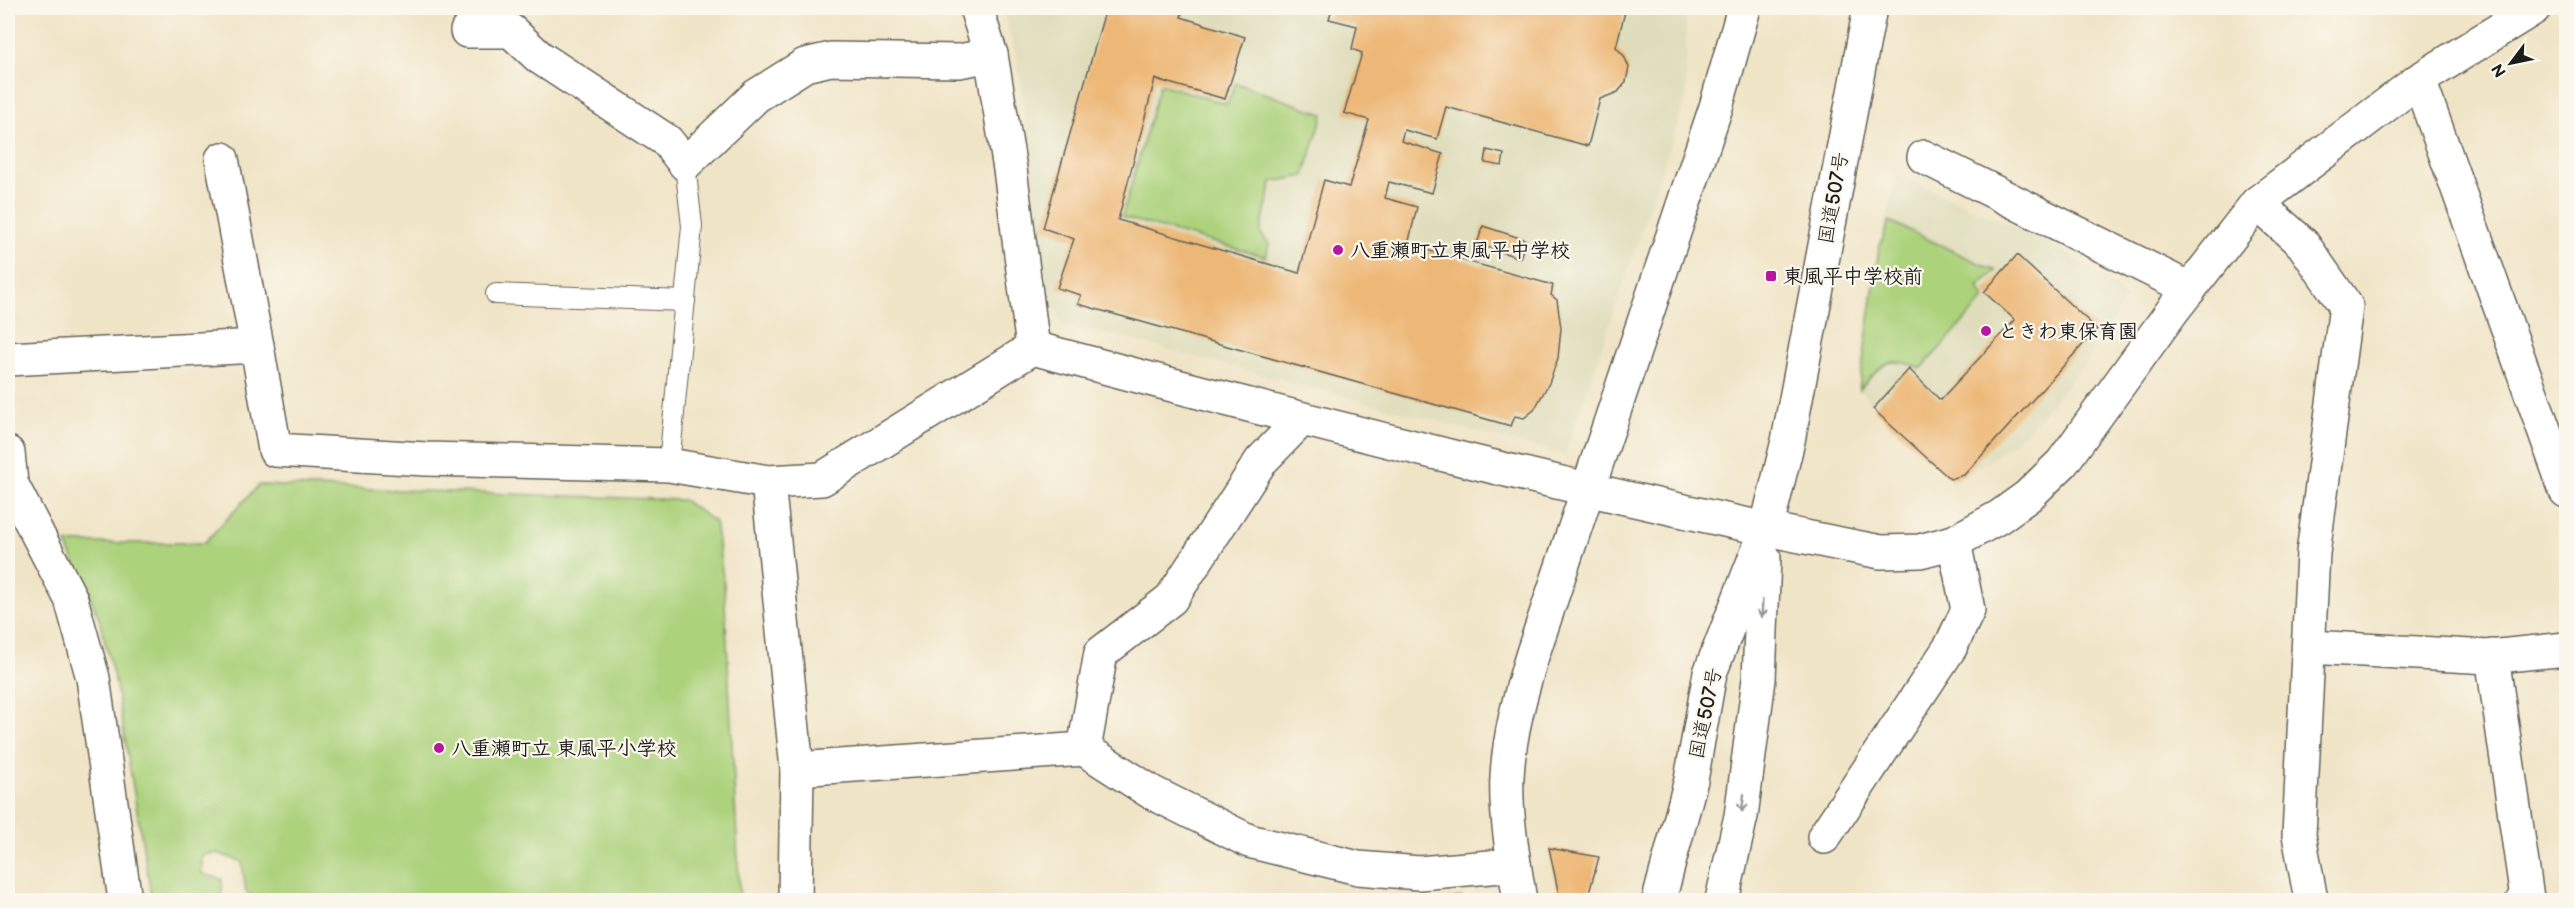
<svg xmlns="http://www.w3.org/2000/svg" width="2574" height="908" font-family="'Balsamiq Sans','Klee One',sans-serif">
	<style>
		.built { fill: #dfddbb }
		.green { fill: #acd27c; stroke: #64774c; stroke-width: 1.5 }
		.building { fill: #edb877 }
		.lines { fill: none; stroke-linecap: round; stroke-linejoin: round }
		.service-casing { stroke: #666258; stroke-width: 22 }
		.minor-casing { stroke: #666258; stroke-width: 36 }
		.tertiary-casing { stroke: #666258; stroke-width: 36 }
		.trunk-casing { stroke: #666258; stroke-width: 36 }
		.service { stroke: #fff; stroke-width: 20 }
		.minor { stroke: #fff; stroke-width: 33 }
		.tertiary { stroke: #fff; stroke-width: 33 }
		.trunk { stroke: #fff; stroke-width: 33 }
		.oneway { stroke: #999 }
		.poi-dot { fill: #b5179e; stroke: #fbf7ec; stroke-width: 2 }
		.labels { text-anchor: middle; stroke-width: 4.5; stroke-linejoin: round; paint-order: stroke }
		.street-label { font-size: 20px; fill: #1c1c1c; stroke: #fbf7ec }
		.poi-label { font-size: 20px; font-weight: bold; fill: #1c1c1c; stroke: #fbf7ec; text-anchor: start }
	</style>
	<rect width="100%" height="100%" fill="#fbf7ec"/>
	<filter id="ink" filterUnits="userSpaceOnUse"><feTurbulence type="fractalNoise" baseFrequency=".0167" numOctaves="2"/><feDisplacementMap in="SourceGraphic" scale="12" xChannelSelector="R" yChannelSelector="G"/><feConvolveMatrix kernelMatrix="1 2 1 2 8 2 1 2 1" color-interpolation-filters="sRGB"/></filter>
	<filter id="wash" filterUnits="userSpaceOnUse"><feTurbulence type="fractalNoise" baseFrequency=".008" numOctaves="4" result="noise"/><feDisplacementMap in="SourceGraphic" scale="24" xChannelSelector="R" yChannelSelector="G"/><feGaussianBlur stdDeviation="1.35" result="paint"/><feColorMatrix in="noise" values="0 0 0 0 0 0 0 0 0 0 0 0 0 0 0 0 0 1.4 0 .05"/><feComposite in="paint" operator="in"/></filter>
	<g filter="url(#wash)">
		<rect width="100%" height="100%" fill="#f0e4c6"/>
		<g class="built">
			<path d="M1002 8H1686V99L1565 455 1116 336 1063 325 1046 290 1018 62Z"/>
			<path d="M1897 175 2056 245 2112 284 2126 299 2084 365 2026 432 1989 461 1952 483 1859 390 1879 249Z"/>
		</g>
		<g class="green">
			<path d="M1236 83 1323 114 1304 176 1272 182 1260 233 1269 244 1266 257 1122 217 1160 84 1227 104Z"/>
			<path d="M1889 221 1996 271 1978 287 1984 299 1921 369C1887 353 1882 366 1859 390L1879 249Z"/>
			<path d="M259 485 683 500 715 522 724 584 740 900H260L246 892 242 862 217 853 202 855V874L222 879V900H152L116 686 99 618 66 543H204Z"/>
		</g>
		<g id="blocks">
			<g class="building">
				<path d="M1106 8H1184L1181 17 1245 37 1225 99 1155 79 1118 220 1299 273 1324 180 1349 187 1369 120 1344 113 1362 53 1352 49 1357 26 1329 19 1332 8H1626L1616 47 1624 56 1629 67 1626 82 1618 92 1600 99 1588 146 1446 107 1437 139 1404 130 1401 141 1443 154 1432 193 1389 182 1385 198 1417 207 1408 245 1553 285 1551 295 1557 300 1561 328 1558 358 1549 383 1534 410 1524 418 1515 416 1511 426 1078 304 1081 295 1057 288 1074 239 1043 228Z"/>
				<path d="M1487 150 1504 154 1502 166 1485 163Z"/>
				<path d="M1483 226 1526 240 1520 258 1477 244Z"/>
				<path d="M2017 255 2097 329 1964 475 1950 479 1873 409 1909 369 1940 400 2015 320 1984 292Z"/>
				<path d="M1549 848 1599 857 1587 900H1560Z"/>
				<path d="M1462 895 1463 900H1444Z"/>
			</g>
		</g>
	</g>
	<g filter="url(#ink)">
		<use href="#blocks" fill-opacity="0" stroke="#666258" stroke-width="1.5"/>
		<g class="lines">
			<defs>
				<g id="service">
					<path d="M496 294 685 301"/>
					<path d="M669 465 692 226 685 164"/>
				</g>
				<g id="minor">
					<path d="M467 31H511L539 57 667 141 685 164 756 96 805 65 831 59 959 61 991 55"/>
					<path d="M2419 80 2566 491"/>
					<path d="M1924 157 2190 289"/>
					<path d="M222 159 257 346"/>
					<path d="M2257 203 2303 244 2346 306 2313 553 2299 835 2311 900"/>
					<path d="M8 359 257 346 275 450 426 459 669 465 768 482 822 479 1033 348 1010 169 991 55 976 8"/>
					<path d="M1301 420 1261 461 1171 599 1101 653 1084 749 1151 792 1249 841 1358 868 1419 873 1514 865"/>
					<path d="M8 453 11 483 71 599 93 678 125 900"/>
					<path d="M2309 647 2489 657 2566 649"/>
					<path d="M2492 656 2527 898 2523 900"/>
					<path d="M797 769 1084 749"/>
					<path d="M1824 837 1951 646 1968 610 1954 542"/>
				</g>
				<g id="tertiary">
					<path d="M1033 348C1314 423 1595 497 1881 552L1920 551 1954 542 1999 517 2028 496 2062 463 2173 310 2257 203 2419 80 2534 8"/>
					<path d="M768 482 797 769 795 900"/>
					<path d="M1520 900C1514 864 1505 814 1507 777 1509 736 1520 696 1532 656L1716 107 1744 8"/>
				</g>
				<g id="trunk">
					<path d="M1659 900 1691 780 1710 673 1766 530 1788 441 1870 8"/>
					<path d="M1722 900 1741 816 1759 679 1764 558"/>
				</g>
			</defs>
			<use href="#service" class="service-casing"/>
			<use href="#minor" class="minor-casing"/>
			<use href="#tertiary" class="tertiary-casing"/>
			<use href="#trunk" class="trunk-casing"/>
			<use href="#service" class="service"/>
			<use href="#minor" class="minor"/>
			<use href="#tertiary" class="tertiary"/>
			<use href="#trunk" class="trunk"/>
		</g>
		<defs><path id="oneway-shaft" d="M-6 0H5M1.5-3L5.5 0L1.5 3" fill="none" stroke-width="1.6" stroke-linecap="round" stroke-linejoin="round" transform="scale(1.5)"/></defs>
		<g class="oneway">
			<use href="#oneway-shaft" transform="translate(1762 609) rotate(93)"/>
			<use href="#oneway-shaft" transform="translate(1743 803) rotate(97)"/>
		</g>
	</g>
	<g class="poi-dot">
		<circle cx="1338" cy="250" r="6"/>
		<rect x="1765" y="270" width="12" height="12" rx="3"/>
		<circle cx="1986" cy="331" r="6"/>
		<circle cx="439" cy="748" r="6"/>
	</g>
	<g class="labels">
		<g class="street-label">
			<text transform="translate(1833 198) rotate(-80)" y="7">国道507号</text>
			<text transform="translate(1705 713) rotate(-78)" y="7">国道507号</text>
		</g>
		<g class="poi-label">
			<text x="1350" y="257">八重瀬町立東風平中学校</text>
			<text x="1783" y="283">東風平中学校前</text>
			<text x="1998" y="338">ときわ東保育園</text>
			<text x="451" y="755">八重瀬町立 東風平小学校</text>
		</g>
	</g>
	<rect width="2574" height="908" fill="none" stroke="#fbf7ec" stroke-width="30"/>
	<g transform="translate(2511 63) rotate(238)" stroke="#fbf7ec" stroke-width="4.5" paint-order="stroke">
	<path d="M0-4.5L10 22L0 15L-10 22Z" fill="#1c1c1c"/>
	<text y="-9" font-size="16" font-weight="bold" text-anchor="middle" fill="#1c1c1c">N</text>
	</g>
</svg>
